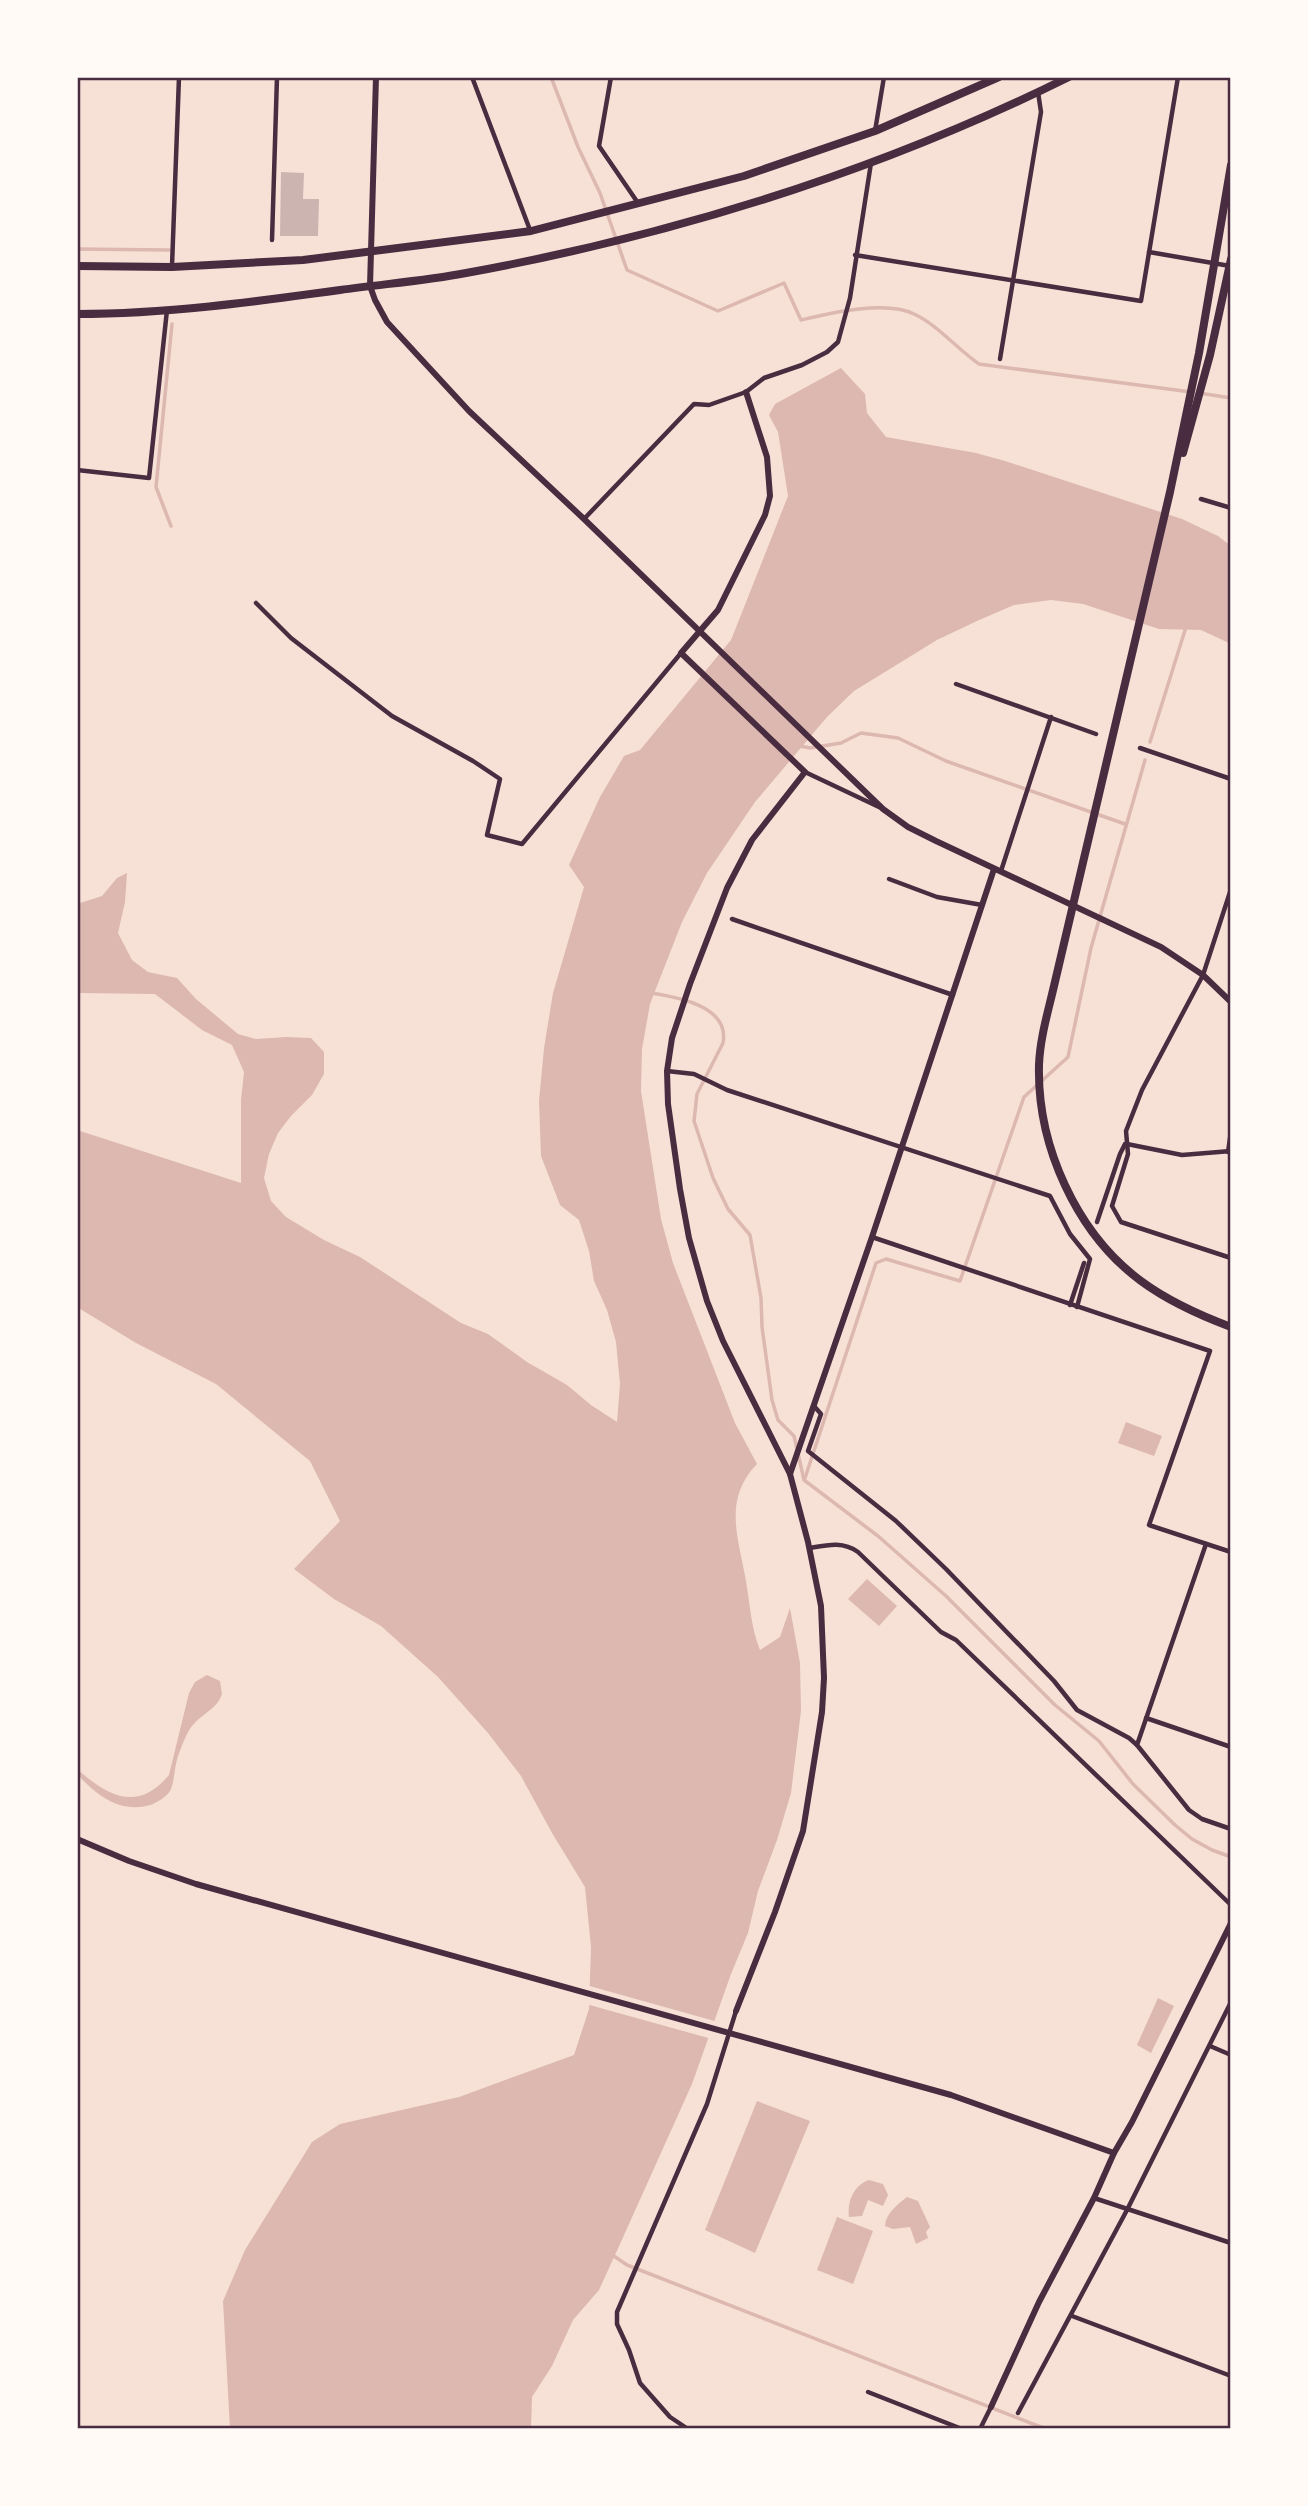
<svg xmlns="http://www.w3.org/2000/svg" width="1308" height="2506" font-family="'Public Sans',sans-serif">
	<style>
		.water { fill: #dcb8b0 }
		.pier { fill: #f7e1d7 }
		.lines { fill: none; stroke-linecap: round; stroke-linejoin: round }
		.stream { stroke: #dcb8b0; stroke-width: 3.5 }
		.building { fill: #ccb4b1 }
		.minor { stroke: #4a2c40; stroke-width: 4.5 }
		.tertiary { stroke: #4a2c40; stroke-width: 6 }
		.secondary { stroke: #4a2c40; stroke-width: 6 }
		.trunk { stroke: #4a2c40; stroke-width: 8 }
		.neatline { fill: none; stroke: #4a2c40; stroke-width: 2.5 }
	</style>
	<rect width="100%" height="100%" fill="#f7e1d7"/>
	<g class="water">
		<path d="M841 368 865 394 867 413 886 437 976 453 1005 461 1182 519 1218 536 1231 546V644L1201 630 1159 629 1083 604 1051 600 1014 605 977 621 937 640 854 691 827 717 755 802 707 873 682 922 650 1004 642 1049 641 1091 661 1219 673 1263 735 1423 757 1464C722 1500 739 1539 746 1581 750 1605 751 1627 760 1650L780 1637 790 1608 800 1663 801 1711 791 1793 777 1840 758 1891 748 1933 731 1974 692 2084 620 2244 599 2290 573 2320 552 2366 532 2397 531 2429H230L223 2301 245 2250 312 2142 340 2124 459 2097 574 2055 589 2009 591 1947 585 1887 552 1833 521 1776 488 1733 438 1677 381 1626 334 1599 294 1569 340 1521 310 1461 216 1384 136 1343 77 1307V1130L241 1183V1100L244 1072 232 1045 202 1030 155 994 77 993V904L102 896 117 878 127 873 125 902 118 933 132 960 148 972 177 978 196 999 238 1034 256 1039 286 1037 311 1038 324 1052V1074L312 1095 291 1116 278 1133 269 1154 264 1178 271 1201 286 1217 324 1240 360 1257 461 1323 488 1334 527 1362 567 1385 591 1405 617 1422 620 1384 616 1342 607 1310 594 1281 589 1251 579 1220 560 1205 541 1156 539 1101 544 1048 553 993 584 887 569 865 600 797 624 756 640 750 731 640 788 496 778 432 769 415 775 404Z"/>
		<path d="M1126 1422 1162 1436 1154 1456 1118 1443Z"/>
		<path d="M867 1579 897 1606 879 1626 848 1599Z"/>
		<path d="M207 1675 220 1681 222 1694C216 1712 197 1714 187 1734 183 1743 178 1754 176 1764 174 1773 174 1783 170 1791 166 1797 159 1801 153 1804 122 1815 97 1796 77 1774V1769C108 1796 137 1813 169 1775L189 1693 195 1682Z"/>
		<path d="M1158 1998 1174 2006 1151 2053 1137 2045Z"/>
		<path d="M757 2101 810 2121 755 2253 705 2230Z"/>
		<path d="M869 2180 883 2184 888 2195 883 2206 868 2200 862 2216 849 2217C847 2201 854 2185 869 2180Z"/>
		<path d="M907 2197 918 2201 930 2227 926 2232 928 2238 916 2244 910 2227 893 2229 885 2226C886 2213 897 2205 907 2197Z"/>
		<path d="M837 2217 873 2231 853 2284 817 2270Z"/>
	</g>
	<path class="pier" d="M586 1985 718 2022 712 2039 586 2004Z"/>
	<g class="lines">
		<g class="stream">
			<path d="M551 77 578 147 600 193 627 270 718 311 784 283 801 320C831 313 886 300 914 314 938 325 957 349 979 364L1191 392"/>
			<path d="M77 249 169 250"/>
			<path d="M1199 393 1231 398"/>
			<path d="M171 526 156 487 172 324"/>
			<path d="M1150 742 1186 627"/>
			<path d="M800 746 810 748 841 743 861 733 898 738 946 761 1125 824"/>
			<path d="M651 993C677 997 730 1006 723 1043L697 1094 694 1121 713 1178 728 1209 750 1235 761 1298 762 1327 772 1400 778 1420 794 1436 804 1480 878 1536 946 1596 1055 1705 1099 1741 1133 1784 1175 1825 1192 1839 1212 1850 1231 1857"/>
			<path d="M805 1478 876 1263 886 1259 960 1281 1024 1097 1068 1057 1091 948 1145 760"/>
			<path d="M611 2254 627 2265 1046 2429"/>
		</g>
	</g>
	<path class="building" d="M281 172 304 173 303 199H319L318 236H280Z"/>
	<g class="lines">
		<g class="minor">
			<path d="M472 77 530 230"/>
			<path d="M611 77 599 146 638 203"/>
			<path d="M875 131 884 77"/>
			<path d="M272 240 277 77"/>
			<path d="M1149 252 1230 266"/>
			<path d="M855 255 1141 301 1178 77"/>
			<path d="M172 266 179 77"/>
			<path d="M1000 359 1041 112 1038 92"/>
			<path d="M77 470 149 478 167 310"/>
			<path d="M1201 499 1231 508"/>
			<path d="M584 519 694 404 709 405 746 392 764 378 802 365 827 352 838 342 850 298 871 163"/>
			<path d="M256 603 291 638 392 716 473 761 500 779 487 835 522 844 681 653"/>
			<path d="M956 684 1096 734"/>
			<path d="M1140 748 1231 779"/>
			<path d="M805 772 879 807"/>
			<path d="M1001 871 1051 717"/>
			<path d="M889 879 937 897 982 905"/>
			<path d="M1231 889 1203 975 1142 1090 1126 1131 1128 1154 1112 1206 1121 1222 1231 1258"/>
			<path d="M732 919 953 995"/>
			<path d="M667 1071 694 1074 727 1090 1050 1196 1070 1234 1090 1259 1077 1307"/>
			<path d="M1127 1144 1182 1155 1231 1151"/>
			<path d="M1228 1152 1231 1131"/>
			<path d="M1097 1222 1120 1154 1125 1144"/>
			<path d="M872 1237 1210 1351 1149 1525 1231 1552"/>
			<path d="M1070 1305 1084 1263"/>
			<path d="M814 1406 821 1414 808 1451 896 1521 946 1569 1054 1681 1077 1710 1129 1738 1137 1745"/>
			<path d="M1206 1544 1137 1745 1189 1810 1202 1819 1231 1829"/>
			<path d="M810 1548C827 1545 843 1541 858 1552L941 1632 956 1640 1231 1905"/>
			<path d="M1146 1718 1231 1747"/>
			<path d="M1210 2046 1231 2055"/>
			<path d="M1094 2198 1231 2243"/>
			<path d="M1072 2316 1231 2376"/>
			<path d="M868 2392 962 2429"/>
			<path d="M1018 2413 1127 2210 1231 2002"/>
			<path d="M688 2429 670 2417 640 2383 629 2350 617 2324V2312L707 2104 736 2011"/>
			<path d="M980 2429 991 2407"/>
		</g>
		<g class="tertiary">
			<path d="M376 77 370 286 375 300 387 322 469 411 584 519 883 809 908 827 936 841 1161 947 1203 975 1231 1002"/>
			<path d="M790 1474 872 1237 994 869"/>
			<path d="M77 1839 129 1861 196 1884 951 2095 1114 2153"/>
			<path d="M991 2407 1039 2302 1094 2198 1114 2153 1132 2122 1231 1923"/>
		</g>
		<path class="secondary" d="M736 2011 775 1912 803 1831 822 1712 824 1678 821 1606 808 1542 790 1474 723 1341 707 1301 689 1238 680 1189 668 1104 667 1071 672 1038 690 984 727 888 752 840 805 772 681 653 718 610 765 515 770 496 767 457 746 392"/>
		<g class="trunk">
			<path d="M1231 165 1199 353 1170 492 1054 986C1048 1012 1040 1038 1039 1065 1037 1145 1076 1233 1141 1281 1168 1301 1199 1315 1231 1327"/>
			<path d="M77 266 172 267 303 260 531 231 744 176 875 131 999 77"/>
			<path d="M77 314C166 314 253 302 340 290 382 284 425 281 466 273 674 235 879 171 1069 77"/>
			<path d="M1183 453 1210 355 1231 259"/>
		</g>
	</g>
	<rect width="1308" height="2506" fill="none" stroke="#fffaf5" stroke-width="158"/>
	<rect x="79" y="79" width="1150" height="2348" class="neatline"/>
</svg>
